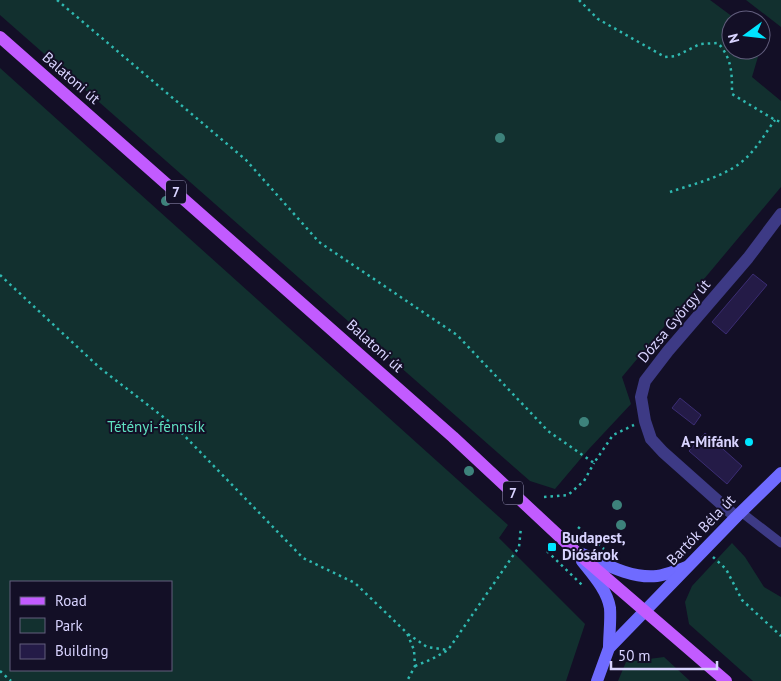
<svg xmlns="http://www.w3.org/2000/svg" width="781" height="681" font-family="'PT Sans',sans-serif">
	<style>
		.green { fill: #12302f; fill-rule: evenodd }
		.building { fill: #241b47; stroke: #3b2d73 }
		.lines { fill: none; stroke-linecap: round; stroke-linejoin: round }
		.path { stroke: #2fb8b0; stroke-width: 2.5; stroke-dasharray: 2.5 4; stroke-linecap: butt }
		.lane { stroke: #3d3a85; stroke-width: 9 }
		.street { stroke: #3d3a85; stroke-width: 12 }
		.secondary { stroke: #6f6bff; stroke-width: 12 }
		.primary { stroke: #c25bff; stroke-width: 12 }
		.tree { fill: #3d827b }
		.poi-dot { fill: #00e5ff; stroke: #130f26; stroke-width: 2 }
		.labels { text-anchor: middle; stroke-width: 4; stroke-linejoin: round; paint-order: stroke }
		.shield { fill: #130f26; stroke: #9e99be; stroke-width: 1 }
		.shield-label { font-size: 14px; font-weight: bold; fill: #d9d4ff }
		.street-label { font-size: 15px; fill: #d9d4ff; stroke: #130f26 }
		.park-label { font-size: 15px; fill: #5fe0c0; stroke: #130f26 }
		.poi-label { font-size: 15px; font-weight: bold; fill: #d9d4ff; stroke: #130f26; text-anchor: end }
	</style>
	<rect width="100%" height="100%" fill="#130f26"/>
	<g class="green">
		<path d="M0 0H710L737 20H731V50H760L752 77 781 101V187L622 377 631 404 588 450 555 489 530 481 0 15Z"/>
		<path d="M746 0H781V27Z"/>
		<path d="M0 68 508 525 499 538 585 624 566 681H0ZM11 582H171V670H11Z"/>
		<path d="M732 543 745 557 764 587 781 597V681H753L689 624 685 602 692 586Z"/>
		<path d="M664 657 690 681H618L626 662Z"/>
	</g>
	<g class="building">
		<path d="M753 274 767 285 726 334 712 322Z"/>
		<path d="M680 398 701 415 694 425 672 408Z"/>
		<path d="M705 433 742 466 727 484 689 451Z"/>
	</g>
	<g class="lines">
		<g class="path">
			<path d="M57 0 246 160 319 242 457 335 548 431 594 463 613 435 634 425"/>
			<path d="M579 0 598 19 665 57 676 56 700 44 718 43C732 59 732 72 732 94L775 120 781 122"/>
			<path d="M670 192C696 183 730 176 749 155 759 145 766 132 775 120"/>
			<path d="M0 275 100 368 175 426 303 558 355 583 407 633 414 650 415 666 407 681"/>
			<path d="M544 497 568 495 584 481 594 463"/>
			<path d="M578 527 604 549"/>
			<path d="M547 551 583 586"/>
			<path d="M713 557 726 569 742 600 781 636"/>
			<path d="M408 634 427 647 448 650"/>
			<path d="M415 666 432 659 448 650 519 547 521 527"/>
			<path d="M0 671 11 681"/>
		</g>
		<path class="lane" d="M741 512 781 543"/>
		<path class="street" d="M736 517 663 452 651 439 645 421 641 397 645 381 668 351 748 258 781 214"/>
		<g class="secondary">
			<path d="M580 553C603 563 631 579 657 576 667 575 677 570 687 567"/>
			<path d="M582 561C593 575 607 590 610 608 611 621 609 635 609 648"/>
			<path d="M597 681 609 648 736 517 781 473"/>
		</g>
		<path class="primary" d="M0 37 453 437 574 550 726 681"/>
	</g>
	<g class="tree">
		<circle cx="500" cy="138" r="5"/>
		<circle cx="166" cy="201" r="5"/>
		<circle cx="584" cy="422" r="5"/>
		<circle cx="469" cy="471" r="5"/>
		<circle cx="617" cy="505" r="5"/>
		<circle cx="621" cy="525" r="5"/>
	</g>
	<g class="poi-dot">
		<circle cx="749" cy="442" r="5"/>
		<rect x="547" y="542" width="10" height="10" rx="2.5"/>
	</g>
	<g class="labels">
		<g class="shield">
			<rect x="166" y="180.5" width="20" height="23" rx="4"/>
			<rect x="503" y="481.5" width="20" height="23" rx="4"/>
		</g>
		<g class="shield-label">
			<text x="176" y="197">7</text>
			<text x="513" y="498">7</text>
		</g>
		<g class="street-label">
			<text transform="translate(71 78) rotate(41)" y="5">Balatoni út</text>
			<text transform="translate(674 321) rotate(-50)" y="5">Dózsa György út</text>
			<text transform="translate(375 346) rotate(42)" y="5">Balatoni út</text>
			<text transform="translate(701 530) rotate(-46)" y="5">Bartók Béla út</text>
		</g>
		<g class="park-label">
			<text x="156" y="432">Tétényi-fennsík</text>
		</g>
		<g class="poi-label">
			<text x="739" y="447">A-Mifánk</text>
			<text x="562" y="543" text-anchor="start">Budapest,<tspan x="562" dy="17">Diósárok</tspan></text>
		</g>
	</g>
	<rect x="10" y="581" width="162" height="90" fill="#130f26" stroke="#625e7d"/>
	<rect x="20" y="597" width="25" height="8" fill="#c25bff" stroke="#625e7d"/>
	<text x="55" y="606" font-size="15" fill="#d9d4ff">Road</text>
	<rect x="20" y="618" width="25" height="15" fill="#12302f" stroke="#625e7d"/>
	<text x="55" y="631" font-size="15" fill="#d9d4ff">Park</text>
	<rect x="20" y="644" width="25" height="15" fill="#241b47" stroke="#625e7d"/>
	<text x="55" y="656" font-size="15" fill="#d9d4ff">Building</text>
	<g transform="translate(746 35) rotate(255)"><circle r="24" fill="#130f26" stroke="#625e7d"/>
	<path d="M0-4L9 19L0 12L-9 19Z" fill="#00e5ff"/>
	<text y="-8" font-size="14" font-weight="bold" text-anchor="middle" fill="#d9d4ff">N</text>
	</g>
	<path d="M611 661v8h106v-8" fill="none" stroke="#d9d4ff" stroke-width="2.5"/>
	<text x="618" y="661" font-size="15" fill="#d9d4ff" stroke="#130f26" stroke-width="4" paint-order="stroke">50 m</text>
</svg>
